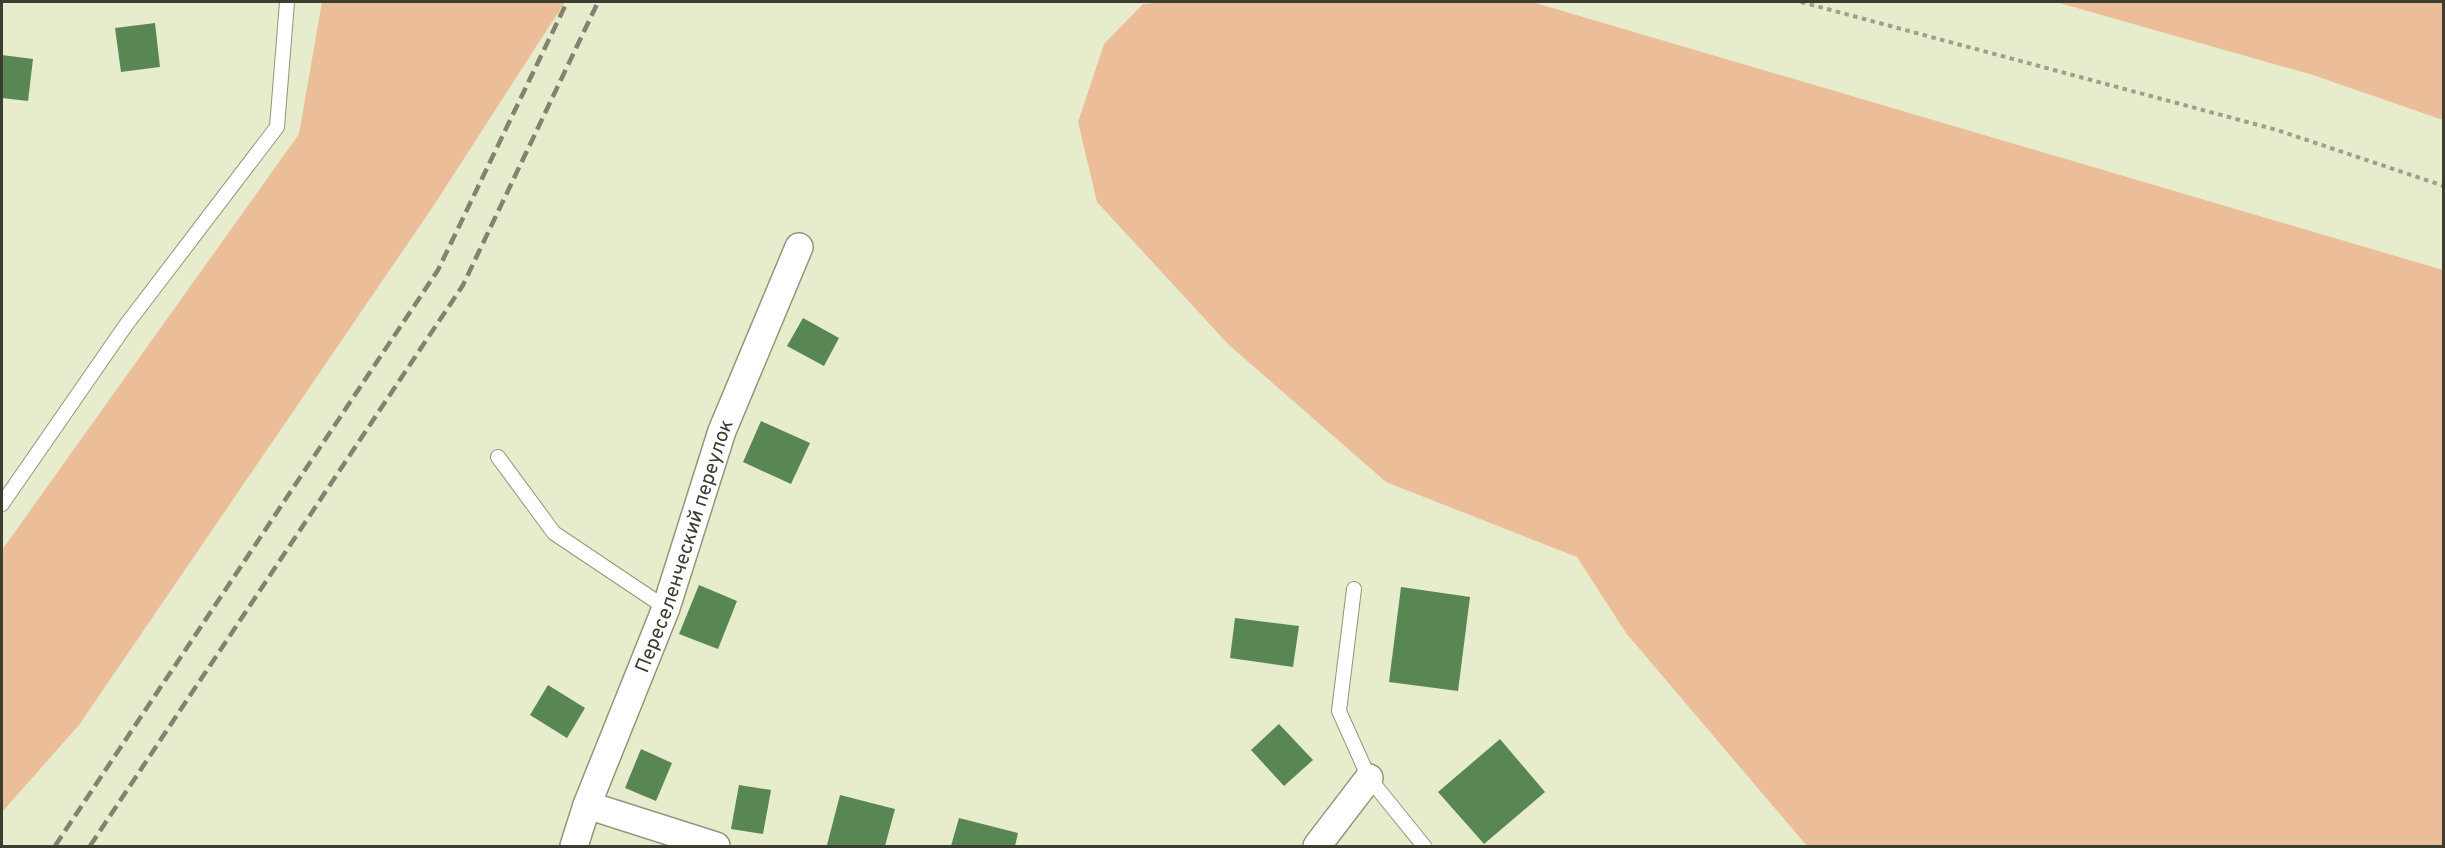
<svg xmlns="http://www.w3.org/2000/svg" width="2445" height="848" font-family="Overpass,sans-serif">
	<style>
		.green { fill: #ebbd98 }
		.building { fill: #598754 }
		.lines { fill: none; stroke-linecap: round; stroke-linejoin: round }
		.lane-casing { stroke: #93977a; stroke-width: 16 }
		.street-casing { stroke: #93977a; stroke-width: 30 }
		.path { stroke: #9da18a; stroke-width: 4; stroke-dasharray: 4.5 4.5; stroke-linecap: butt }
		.lane { stroke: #fff; stroke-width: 14 }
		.street { stroke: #fff; stroke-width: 27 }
		.rail { stroke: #818470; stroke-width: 4.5; stroke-dasharray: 12 6; stroke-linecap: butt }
		.labels { text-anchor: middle; stroke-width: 6; stroke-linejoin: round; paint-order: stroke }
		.street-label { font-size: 20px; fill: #3b3d31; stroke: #f4f9d9 }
	</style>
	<rect width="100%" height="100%" fill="#e7eccc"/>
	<g class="green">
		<path d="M322 2H565L432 208 79 725 2 812V550L299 134Z"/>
		<path d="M1167 2H1532L2443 270V846H1807L1626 633 1577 557 1386 482 1229 345 1097 202 1078 122 1104 44 1143 4Z"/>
		<path d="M2056 2H2443V120L2313 75Z"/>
	</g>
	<g class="building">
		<path d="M155 23 160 67 121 72 115 28Z"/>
		<path d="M2 55 33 59 28 101 2 98Z"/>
		<path d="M803 318 839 338 824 366 787 346Z"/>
		<path d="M761 421 810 443 791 484 743 462Z"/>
		<path d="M699 585 737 601 718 649 679 634Z"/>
		<path d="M1401 587 1470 597 1458 691 1389 682Z"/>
		<path d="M1235 618 1299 626 1293 667 1230 658Z"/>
		<path d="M548 685 585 708 567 738 530 715Z"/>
		<path d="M1279 724 1313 760 1284 786 1251 750Z"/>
		<path d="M1500 739 1545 792 1484 844 1438 792Z"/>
		<path d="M641 749 672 763 656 801 625 788Z"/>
		<path d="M739 785 771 790 763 834 731 829Z"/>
		<path d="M840 795 895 809 885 846 827 845Z"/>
		<path d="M959 818 1018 833 1015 846H951Z"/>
	</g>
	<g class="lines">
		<defs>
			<g id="lane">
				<path d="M498 457 554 533 666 608"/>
				<path d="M2 504 126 325 277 127 287 2"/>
				<path d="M1354 589 1339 711 1369 778 1424 846"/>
			</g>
			<g id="street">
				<path d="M587 805 716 846"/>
				<path id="s1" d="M574 846 587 805 666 608 722 431 799 247"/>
				<path d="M1317 846 1369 778"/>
			</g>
		</defs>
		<use href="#lane" class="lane-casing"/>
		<use href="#street" class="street-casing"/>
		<path class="path" d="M1801 2 2277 130 2444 186"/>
		<use href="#lane" class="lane"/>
		<use href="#street" class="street"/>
		<g class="rail">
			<path d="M55 846 438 270 567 2"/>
			<path d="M90 846 463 285 598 2"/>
		</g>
	</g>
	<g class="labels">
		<g class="street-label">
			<text dy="7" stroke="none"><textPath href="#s1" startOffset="320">Переселенческий переулок</textPath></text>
		</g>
	</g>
	<rect width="2445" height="848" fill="none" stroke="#3b3d31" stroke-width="6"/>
</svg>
